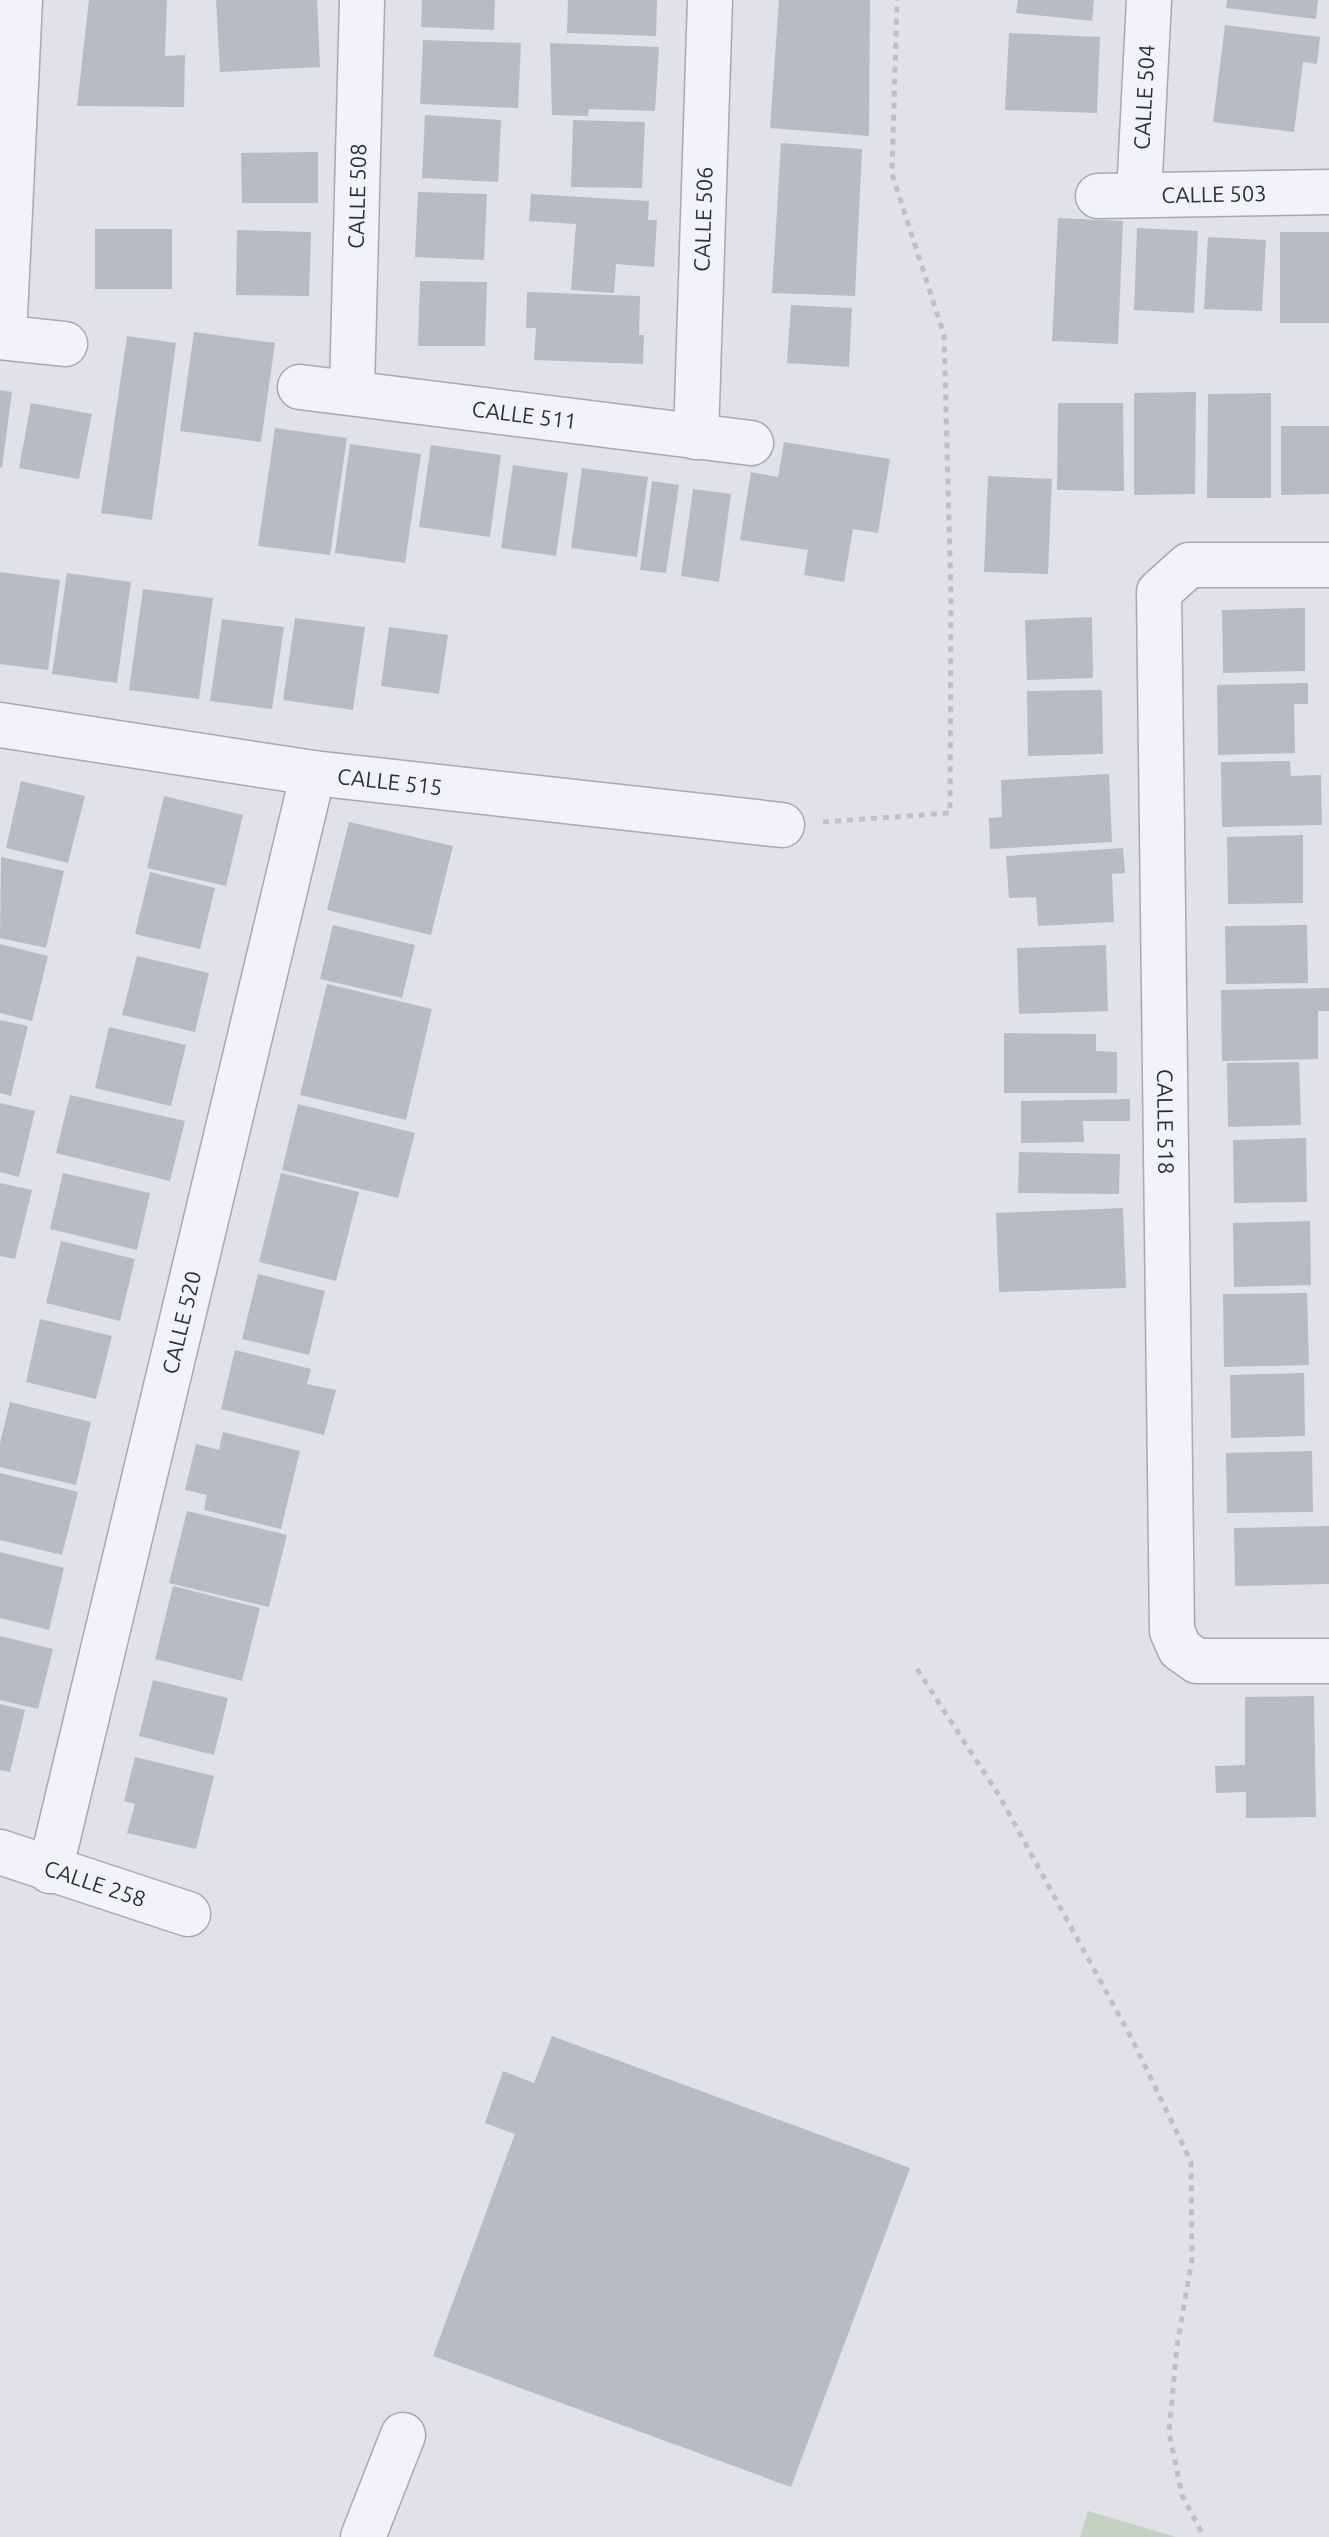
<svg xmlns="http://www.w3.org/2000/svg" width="1329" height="2537" font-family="Ubuntu,sans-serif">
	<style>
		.green { fill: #c4d1c1 }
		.building { fill: #b7bbc4 }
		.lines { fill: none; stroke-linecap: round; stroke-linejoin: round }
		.minor-casing { stroke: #a6a9b2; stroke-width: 47 }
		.path { stroke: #bec0c6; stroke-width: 5; stroke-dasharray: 6 6; stroke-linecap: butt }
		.minor { stroke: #f2f3f6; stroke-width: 44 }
		.labels { text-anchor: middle; stroke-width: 6; stroke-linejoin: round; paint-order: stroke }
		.street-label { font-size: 22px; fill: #2a2f3e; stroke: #eff1f5 }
	</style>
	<rect width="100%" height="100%" fill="#e0e2e8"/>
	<path class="green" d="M1088 2511 1176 2537H1080Z"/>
	<g class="building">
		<path d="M89 0H167L165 56 185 55 184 107 77 106Z"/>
		<path d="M216 0H317L320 67 220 72Z"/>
		<path d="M422 0H495L494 30 421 27Z"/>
		<path d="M568 0H657L656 36 567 33Z"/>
		<path d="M779 0H870L869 136 770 128Z"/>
		<path d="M1018 0H1094L1092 21 1016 13Z"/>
		<path d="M1227 0H1318L1316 19 1226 8Z"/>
		<path d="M1225 25 1320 37 1317 64 1303 62 1294 132 1213 122Z"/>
		<path d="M1009 33 1100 37 1097 113 1005 110Z"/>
		<path d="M423 40 521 43 518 108 420 104Z"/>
		<path d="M550 43 659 47 655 111 589 109 588 116 552 115Z"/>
		<path d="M425 115 501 120 498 182 422 178Z"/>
		<path d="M573 120 645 122 642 188 571 187Z"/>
		<path d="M781 143 862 149 855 296 772 293Z"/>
		<path d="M318 152V203H242L241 153Z"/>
		<path d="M418 192 487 194 484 260 415 257Z"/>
		<path d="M531 194 649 201 648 220H657L654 267 616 264 614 293 571 290 576 224 529 221Z"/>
		<path d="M1058 218 1123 221 1118 344 1052 341Z"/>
		<path d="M1137 228 1198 231 1194 313 1134 310Z"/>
		<rect x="95" y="229" width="77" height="60"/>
		<path d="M237 230 311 232 309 296 236 295Z"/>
		<rect x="1280" y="232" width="49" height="91"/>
		<path d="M1208 237 1266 240 1262 311 1204 309Z"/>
		<path d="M420 281 487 282 485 346H418Z"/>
		<path d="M527 292 640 296 639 335H644L643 364 534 360 536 328H526Z"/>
		<path d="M791 305 852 308 849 367 787 363Z"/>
		<path d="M194 332 275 343 261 442 180 431Z"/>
		<path d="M127 336 176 343 152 520 101 513Z"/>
		<path d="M0 390 12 392 2 468 0 467Z"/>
		<path d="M1196 392 1195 494 1134 495V393Z"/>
		<path d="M1271 393V498H1207L1208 394Z"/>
		<path d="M31 403 92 414 79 479 19 468Z"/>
		<path d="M1058 403H1123L1124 491 1057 490Z"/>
		<path d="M1281 426H1329V494L1281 495Z"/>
		<path d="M275 428 347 438 330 555 258 546Z"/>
		<path d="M784 442 890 459 878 533 853 529 844 582 804 575 808 550 740 540 751 472 778 477Z"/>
		<path d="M350 444 421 454 405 563 335 553Z"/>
		<path d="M431 445 501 455 490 537 419 527Z"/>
		<path d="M513 465 568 473 556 556 501 548Z"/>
		<path d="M582 468 648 477 637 557 571 548Z"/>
		<path d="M988 476 1052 479 1048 574 984 572Z"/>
		<path d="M652 481 679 485 666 573 640 570Z"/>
		<path d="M693 489 731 494 719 582 681 576Z"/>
		<path d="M0 572 60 580 48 670 0 664Z"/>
		<path d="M67 573 131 582 117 683 52 674Z"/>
		<path d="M143 589 213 598 199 699 129 690Z"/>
		<path d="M1305 608V671L1223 673 1222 610Z"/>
		<path d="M1092 617 1093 678 1027 680 1025 620Z"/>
		<path d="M295 618 365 627 353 710 283 700Z"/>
		<path d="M222 619 284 627 272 709 210 701Z"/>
		<path d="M389 627 448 635 439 694 381 686Z"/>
		<path d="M1308 683V704H1294L1295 753 1218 755 1217 685Z"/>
		<path d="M1102 690 1103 754 1028 756 1027 691Z"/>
		<path d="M1290 761 1291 776 1321 775 1322 825 1222 827 1221 762Z"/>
		<path d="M1109 774 1112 842 990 849 989 818 1002 817 1001 780Z"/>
		<path d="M21 781 85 796 68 863 6 848Z"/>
		<path d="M164 796 243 815 226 886 147 868Z"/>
		<path d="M349 822 453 846 431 935 327 910Z"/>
		<path d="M1303 835V903L1228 904 1227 837Z"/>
		<path d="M1123 848 1125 873 1112 874 1114 922 1038 926 1036 897 1009 898 1006 856Z"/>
		<path d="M1 857 64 871 46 948 0 938Z"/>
		<path d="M150 872 215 888 200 949 135 934Z"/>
		<path d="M333 925 415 945 402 998 320 979Z"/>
		<path d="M1307 925 1308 983 1226 984 1225 926Z"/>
		<path d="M0 944 48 956 32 1021 0 1013Z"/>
		<path d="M1106 945 1108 1011 1019 1014 1017 948Z"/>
		<path d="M137 956 209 973 195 1032 122 1015Z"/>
		<path d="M327 984 432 1009 406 1120 300 1095Z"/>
		<path d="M1329 988V1011H1318V1059L1222 1061 1221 990Z"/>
		<path d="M0 1020 28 1026 11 1096 0 1093Z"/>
		<path d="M109 1027 186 1045 171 1106 95 1088Z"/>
		<path d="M1004 1033 1096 1034V1051L1117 1052V1093H1004Z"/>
		<path d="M1299 1062 1301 1125 1228 1127 1227 1063Z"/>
		<path d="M70 1095 185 1121 170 1181 56 1153Z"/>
		<path d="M1130 1099V1121H1083L1084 1142 1021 1143V1101Z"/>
		<path d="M0 1103 35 1111 19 1177 0 1172Z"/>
		<path d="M298 1104 415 1133 398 1198 282 1170Z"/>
		<path d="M1306 1138 1307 1202 1234 1203 1233 1140Z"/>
		<path d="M1019 1152 1120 1154 1119 1194 1018 1193Z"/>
		<path d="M63 1173 150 1193 137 1250 50 1229Z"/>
		<path d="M281 1173 359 1192 336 1281 259 1262Z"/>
		<path d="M0 1183 32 1190 15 1259 0 1256Z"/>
		<path d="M1123 1208 1126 1288 999 1292 996 1213Z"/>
		<path d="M1310 1221 1311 1285 1234 1287 1233 1223Z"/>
		<path d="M61 1241 135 1259 120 1321 46 1303Z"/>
		<path d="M258 1274 325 1291 309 1355 242 1339Z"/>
		<path d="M1307 1293 1309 1365 1224 1367 1223 1294Z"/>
		<path d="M40 1319 112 1336 96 1399 26 1382Z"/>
		<path d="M235 1350 311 1369 307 1384 336 1390 324 1435 221 1409Z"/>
		<path d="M1304 1373 1305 1436 1231 1438 1230 1375Z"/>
		<path d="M10 1402 91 1422 76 1485 0 1467V1443Z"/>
		<path d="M223 1432 300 1451 281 1529 204 1510 207 1495 185 1490 196 1444 219 1450Z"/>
		<path d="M1312 1451 1313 1512 1227 1513 1226 1453Z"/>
		<path d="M0 1473 78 1492 62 1555 0 1540Z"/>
		<path d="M187 1511 287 1535 269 1607 169 1583Z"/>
		<path d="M1329 1526V1584L1235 1586 1234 1528Z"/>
		<path d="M0 1552 64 1568 49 1630 0 1618Z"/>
		<path d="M173 1586 260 1608 242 1681 155 1659Z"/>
		<path d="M0 1636 53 1649 38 1709 0 1700Z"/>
		<path d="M153 1680 228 1698 214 1755 139 1736Z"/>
		<path d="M1314 1696 1316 1817 1246 1818V1792L1216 1793 1215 1766 1245 1765V1697Z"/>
		<path d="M0 1704 25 1710 10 1772 0 1770Z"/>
		<path d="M135 1757 214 1776 196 1849 127 1833 135 1804 124 1801Z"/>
		<path d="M552 2036 910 2168 791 2487 433 2356 515 2134 485 2123 503 2071 534 2083Z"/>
	</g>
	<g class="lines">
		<defs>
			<g id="minor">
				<path id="s1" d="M1139 195 1149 0"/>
				<path id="s2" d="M1098 196 1329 192"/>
				<path d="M0 337 65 344"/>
				<path d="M4 337 20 0"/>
				<path id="s3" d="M300 387 751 443"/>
				<path id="s4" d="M352 390 362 0"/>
				<path id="s5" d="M696 437 710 0"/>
				<path id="s6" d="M1329 565H1189L1159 592 1172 1631 1180 1649 1197 1661H1329"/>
				<path id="s7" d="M0 725 313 773 782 825"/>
				<path id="s8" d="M0 1852 188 1914"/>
				<path id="s9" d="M50 1871 313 773"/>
				<path d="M363 2537 403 2435"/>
			</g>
		</defs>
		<use href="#minor" class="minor-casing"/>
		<g class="path">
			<path d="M823 822 950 813 951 596 944 335 892 174 897 0"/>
			<path d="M917 1669 1000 1797 1132 2039 1191 2162 1192 2259 1177 2346 1169 2432 1182 2495 1204 2537"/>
		</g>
		<use href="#minor" class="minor"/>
	</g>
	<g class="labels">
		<g class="street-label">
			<text dy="8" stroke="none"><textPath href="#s1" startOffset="98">CALLE 504</textPath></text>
			<text dy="8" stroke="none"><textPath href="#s2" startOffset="116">CALLE 503</textPath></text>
			<text dy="8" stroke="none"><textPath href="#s4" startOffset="194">CALLE 508</textPath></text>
			<text dy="8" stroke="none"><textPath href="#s5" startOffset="218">CALLE 506</textPath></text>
			<text dy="8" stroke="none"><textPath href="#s3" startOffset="226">CALLE 511</textPath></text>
			<text dy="8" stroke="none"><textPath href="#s7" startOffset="394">CALLE 515</textPath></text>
			<text dy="8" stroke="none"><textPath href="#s6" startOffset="710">CALLE 518</textPath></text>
			<text dy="8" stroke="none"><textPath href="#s9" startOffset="564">CALLE 520</textPath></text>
			<text dy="8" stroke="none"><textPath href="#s8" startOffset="100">CALLE 258</textPath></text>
		</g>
	</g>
</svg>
